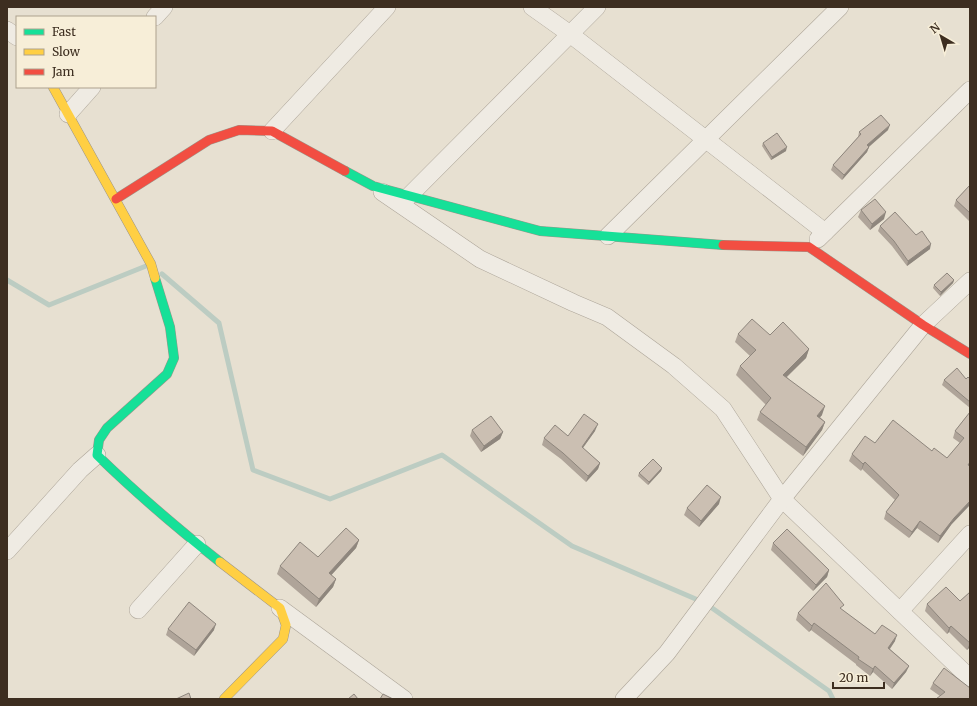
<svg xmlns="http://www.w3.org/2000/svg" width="977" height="706" font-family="Merriweather,serif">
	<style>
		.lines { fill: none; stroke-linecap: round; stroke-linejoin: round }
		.stream { stroke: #bcccc2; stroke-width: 5 }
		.street-casing { stroke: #ada599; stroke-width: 18 }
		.fast-casing { stroke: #9c958a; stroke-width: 10 }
		.slow-casing { stroke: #9c958a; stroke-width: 10 }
		.jam-casing { stroke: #9c958a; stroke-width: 10 }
		.street { stroke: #efebe3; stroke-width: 17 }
		.fast { stroke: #16e098; stroke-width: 9 }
		.slow { stroke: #ffcf43; stroke-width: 9 }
		.jam { stroke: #f24e42; stroke-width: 9 }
		.wall { fill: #afa499 }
		.shaded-wall { fill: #8e867d }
		.building { fill: #cbbfb2; stroke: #8e867d }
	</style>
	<rect width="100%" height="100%" fill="#e7e0d1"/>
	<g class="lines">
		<g class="stream">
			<path d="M162 274 219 323 253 470 330 499 442 455 572 546 705 603 829 691 833 699"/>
			<path d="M7 280 49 305 146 266"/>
		</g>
		<defs>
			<g id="street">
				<path d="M532 7 570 34 825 232"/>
				<path d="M155 17 164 7"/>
				<path d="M7 30 17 37"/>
				<path d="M68 114 92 87"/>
				<path d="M272 131 387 7"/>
				<path d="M382 192 480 259 574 303 607 317 674 366 723 409 782 499 970 678"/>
				<path d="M402 203 597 7"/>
				<path d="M608 236 840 7"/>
				<path d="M818 239 970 90"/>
				<path d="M7 551 80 470 97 455"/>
				<path d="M280 608 404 699"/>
				<path d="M138 610 197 544"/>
				<path d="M900 611 970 534"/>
				<path d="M624 699 667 653 782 499 923 325 970 281"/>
			</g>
			<g id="fast">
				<path d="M345 171 373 186 540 231 723 245"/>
				<path d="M155 278 170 327 174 358 167 374 107 428 99 440 97 455C136 493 177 528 220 562"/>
			</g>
			<g id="slow">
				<path d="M53 87 151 264 155 278"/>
				<path d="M220 562 280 608 286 625 283 639 224 699"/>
			</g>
			<g id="jam">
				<path d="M116 199 209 140 239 130 272 131 345 171"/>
				<path d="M723 245 809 247 923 325 970 354"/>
			</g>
		</defs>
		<use href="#street" class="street-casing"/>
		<use href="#fast" class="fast-casing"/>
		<use href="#slow" class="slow-casing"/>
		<use href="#jam" class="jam-casing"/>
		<use href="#street" class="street"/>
		<use href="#fast" class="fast"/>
		<use href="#slow" class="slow"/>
		<use href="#jam" class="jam"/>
	</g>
	<g class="wall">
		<path d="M888 130 869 147 867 152 842 180 831 170 833 165 858 137 859 132Z"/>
		<path d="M763 143 786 151 771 160 762 146Z"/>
		<path d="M970 185V222L954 206 956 200Z"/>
		<path d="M861 210 884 219 870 230 858 217Z"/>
		<path d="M880 226 930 249 907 266 892 246 878 231Z"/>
		<path d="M954 280 953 283 940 296 933 288 934 285Z"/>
		<path d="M738 334 770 335 809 349 806 358 787 377 822 415 820 417 825 422 822 430 803 456 757 420 760 412 766 405 736 375 740 366 750 356 735 342Z"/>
		<path d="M970 379V408L942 385 944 380Z"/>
		<path d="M970 412V466L951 525 938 543 917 528 909 538 884 519 886 512 895 500 862 469 861 471 849 461 852 454 875 443 932 451 947 458 960 443 953 438 955 431Z"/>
		<path d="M472 430 503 432 500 439 481 452 470 436Z"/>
		<path d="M595 431 583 448 600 463 598 469 586 482 561 459 542 445 544 438 568 436Z"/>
		<path d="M662 468 661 471 648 485 638 476 639 473Z"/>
		<path d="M719 504 699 527 684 515 687 508Z"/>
		<path d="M359 540 356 548 331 575 336 579 333 587 316 607 277 574 280 566 318 557Z"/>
		<path d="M773 543 829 570 827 577 813 591 771 550Z"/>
		<path d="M970 592V647L967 650 949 632 947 634 925 611 927 604 960 601Z"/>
		<path d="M842 610 875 634 895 641 890 649 909 666 906 672 892 689 873 672 870 676 856 665V664L811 630 809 632 796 620 798 613Z"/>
		<path d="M168 629 214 630 194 656 166 635Z"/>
		<path d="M933 683 970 688 940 696 930 689Z"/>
	</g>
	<g class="shaded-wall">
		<path d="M890 125 888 130 865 150 867 145Z"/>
		<path d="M787 147 786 151 771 160 772 157Z"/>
		<path d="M869 147 867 152 842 180 844 175Z"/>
		<path d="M886 212 884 219 870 230 872 224Z"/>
		<path d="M931 244 930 249 907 266 908 261Z"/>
		<path d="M954 280 953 283 940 296 941 292Z"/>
		<path d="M809 349 806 358 780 383 783 375Z"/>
		<path d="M825 406 822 415 814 424 817 416Z"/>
		<path d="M825 422 822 430 803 456 806 447Z"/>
		<path d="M598 424 595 431 579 453 582 447Z"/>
		<path d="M503 432 500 439 481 452 484 446Z"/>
		<path d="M865 462 862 469 861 471 863 464Z"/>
		<path d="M600 463 598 469 586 482 588 476Z"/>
		<path d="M662 468 661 471 648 485 649 482Z"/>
		<path d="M721 497 719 504 699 527 701 521Z"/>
		<path d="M970 501V505L951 525 938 543 940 536 954 518Z"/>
		<path d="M920 521 917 528 909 538 912 532Z"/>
		<path d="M359 540 356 548 326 581 329 573Z"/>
		<path d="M829 570 827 577 813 591 816 585Z"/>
		<path d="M336 579 333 587 316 607 319 599Z"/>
		<path d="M814 623 811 630 809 632 812 626Z"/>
		<path d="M216 624 214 630 194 656 196 650Z"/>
		<path d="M951 626 949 632 947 634 949 628Z"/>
		<path d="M897 635 895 641 886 654 888 648Z"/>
		<path d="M970 643V647L967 650Z"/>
		<path d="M875 666 873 672 870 676 873 669Z"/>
		<path d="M909 666 906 672 892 689 894 683Z"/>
	</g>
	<g class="building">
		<path d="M881 115 890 125 867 145 869 147 844 175 833 165 861 134 859 132Z"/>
		<path d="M777 133 787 147 772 157 763 143Z"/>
		<path d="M970 185V213L956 200Z"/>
		<path d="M875 199 886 212 872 224 861 210Z"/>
		<path d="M895 212 916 235 922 231 931 244 908 261 894 241 880 226Z"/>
		<path d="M947 273 954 280 941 292 934 285Z"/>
		<path d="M752 319 770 335 783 322 809 349 783 375 825 406 817 416 825 422 806 447 760 412 771 398 740 366 756 350 738 334Z"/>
		<path d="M957 368 966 379 968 377 970 379V402L944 380Z"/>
		<path d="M970 412V462L968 465 970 466V501L954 518 940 536 920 521 912 532 886 512 899 495 865 462 863 464 852 454 865 436 875 443 893 420 932 451 934 448 947 458 964 438 955 431Z"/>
		<path d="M584 414 598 424 582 447 600 463 588 476 563 453 544 438 555 425 568 436Z"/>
		<path d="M491 416 503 432 484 446 472 430Z"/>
		<path d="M653 459 662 468 649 482 639 473Z"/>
		<path d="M707 485 721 497 701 521 687 508Z"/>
		<path d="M346 528 359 540 329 573 336 579 319 599 280 566 300 542 318 557Z"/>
		<path d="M787 529 829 570 816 585 773 543Z"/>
		<path d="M826 583 844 605 840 608 875 634 882 625 897 635 888 648 909 666 894 683 875 666 873 669 858 659 859 657 814 623 812 626 798 613Z"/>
		<path d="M946 587 960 601 970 592V643L951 626 949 628 927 604Z"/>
		<path d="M189 602 216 624 196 650 168 629Z"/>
		<path d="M944 668 970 688V698L969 699H936L945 692 933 683Z"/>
		<path d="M189 693 191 699H176Z"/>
		<path d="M354 694 358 699H348Z"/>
		<path d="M383 694 393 699H380Z"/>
	</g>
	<rect width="977" height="706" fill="none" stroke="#3d2e20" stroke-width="16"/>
	<rect x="16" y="16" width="140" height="72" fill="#f7eed8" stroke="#ada18e"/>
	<rect x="24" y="29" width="20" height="6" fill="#16e098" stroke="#ada18e"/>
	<text x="52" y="36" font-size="12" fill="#3d2e20">Fast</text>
	<rect x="24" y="49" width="20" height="6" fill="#ffcf43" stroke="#ada18e"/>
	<text x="52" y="56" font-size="12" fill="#3d2e20">Slow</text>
	<rect x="24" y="69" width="20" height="6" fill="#f24e42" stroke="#ada18e"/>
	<text x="52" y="76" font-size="12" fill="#3d2e20">Jam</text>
	<g transform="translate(941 36) rotate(322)" stroke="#f7eed8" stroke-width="3" paint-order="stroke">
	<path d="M0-3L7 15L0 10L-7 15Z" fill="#3d2e20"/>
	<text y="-6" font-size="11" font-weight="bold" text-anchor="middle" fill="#3d2e20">N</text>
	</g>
	<path d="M833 682v6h51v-6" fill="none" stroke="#3d2e20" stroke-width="2"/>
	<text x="839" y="682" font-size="12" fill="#3d2e20" stroke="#f7eed8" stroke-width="3" paint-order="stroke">20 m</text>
</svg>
